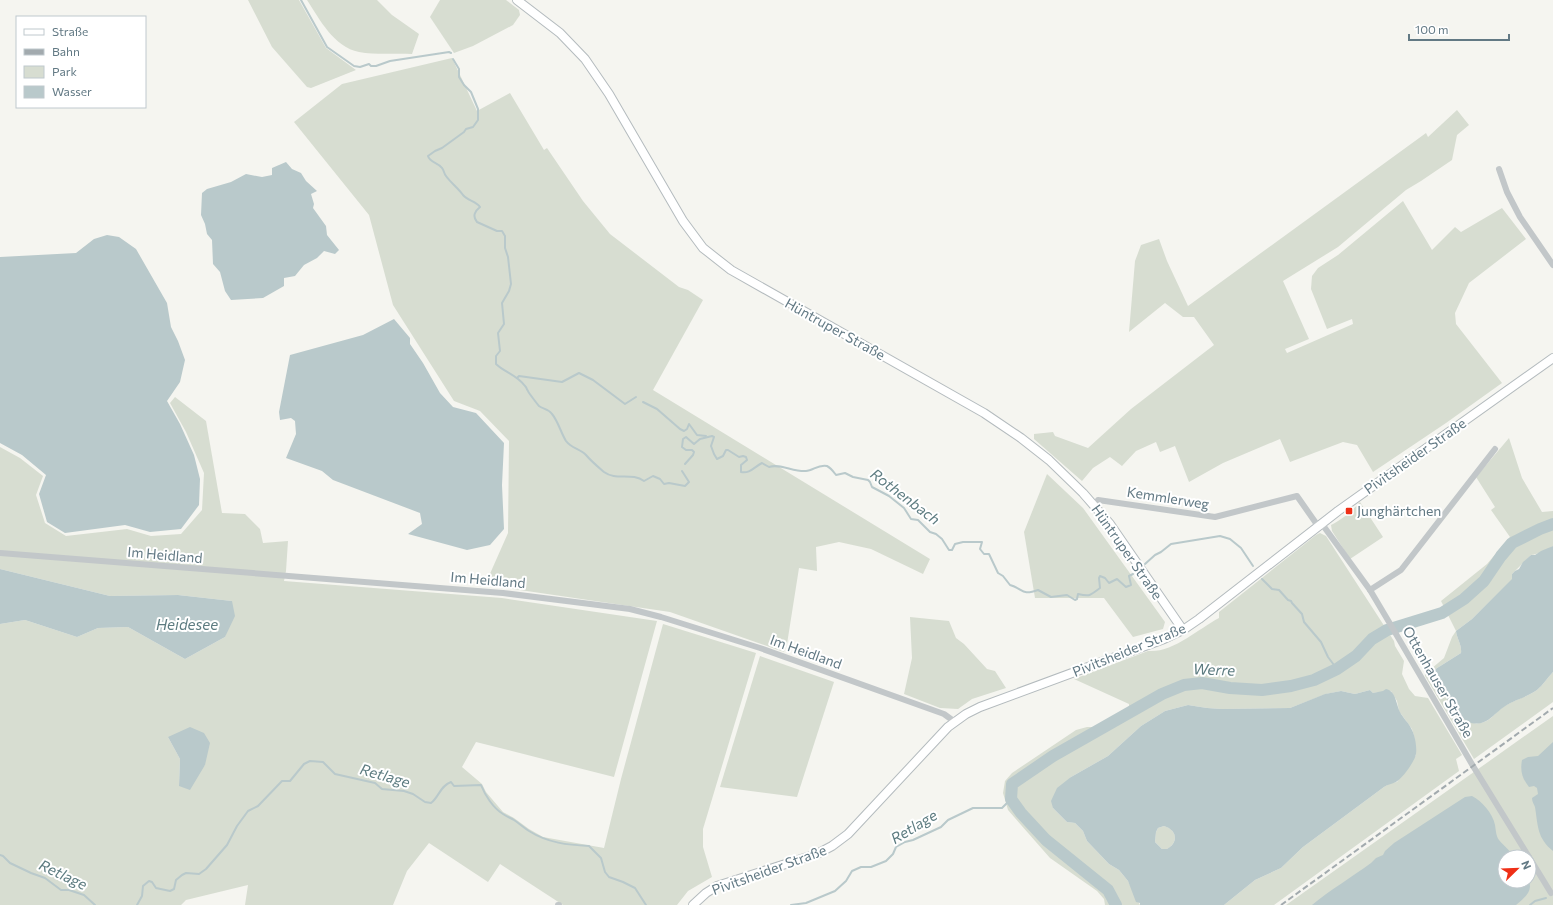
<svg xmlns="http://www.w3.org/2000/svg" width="1553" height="905" font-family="Commissioner,sans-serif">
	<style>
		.green { fill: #d7ddd1; fill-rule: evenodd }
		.water { fill: #b9c9cb; fill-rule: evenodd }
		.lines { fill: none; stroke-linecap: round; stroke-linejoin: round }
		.stream { stroke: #b9c9cb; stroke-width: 2 }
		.river { stroke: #b9c9cb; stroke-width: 12 }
		.secondary-casing { stroke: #b4bbbe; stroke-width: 10 }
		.street { stroke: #c2c7c9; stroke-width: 6 }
		.secondary { stroke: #fff; stroke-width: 8 }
		.rail { stroke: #a2aaae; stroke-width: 2; stroke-dasharray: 6 3; stroke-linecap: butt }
		.poi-dot { fill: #ef2f17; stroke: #fff; stroke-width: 1.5 }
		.labels { text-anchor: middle; stroke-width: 4; stroke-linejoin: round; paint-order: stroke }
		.street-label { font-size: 14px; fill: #627984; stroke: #fff }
		.poi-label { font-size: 14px; fill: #627984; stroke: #fff; text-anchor: start }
		.water-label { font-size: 15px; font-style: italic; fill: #5d7c81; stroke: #fff }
	</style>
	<rect width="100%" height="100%" fill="#f5f5f0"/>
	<g class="green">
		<path d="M248 0H299L326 48 356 70 311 88 307 87 272 47Z"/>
		<path d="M307 0H377L392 15 419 34 412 54C396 53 375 55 359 52 334 47 320 20 307 0Z"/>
		<path d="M440 0H506L519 10 520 15 513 25 473 46 454 53 430 17Z"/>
		<path d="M452 58 477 111 510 93 544 150 547 148 583 201 610 234 679 287 688 290 703 300 653 390 930 559 923 574 871 549 839 542 816 547 817 571 799 568 787 644 784 652 670 612 485 585 508 533 509 441 480 411 454 401 393 305 369 215 294 122 342 84Z"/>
		<path d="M1457 110 1469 125 1457 135 1452 160 1421 181 1406 190 1338 247 1283 281 1309 339 1285 349 1287 353 1353 324 1352 319 1327 329 1311 289 1312 276 1318 268 1338 255 1403 201 1432 250 1455 227 1461 232 1502 208 1526 239 1469 283 1455 313 1456 324 1502 383 1446 423 1373 472 1357 445 1343 442 1290 462 1280 439 1223 463 1189 482 1175 446 1160 452 1156 442 1136 451 1122 466 1110 457 1093 468 1082 481 1034 439V434L1053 432 1055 436 1088 448 1131 409 1214 345 1194 317H1183L1165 303 1129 332 1135 261 1141 245 1159 239 1167 261 1188 306 1426 133 1428 137Z"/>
		<path d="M175 397 206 421 222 513 245 514 260 529 263 543 288 541 286 571 284 581 502 598 657 621 614 777 476 742 462 767 482 784 486 792 503 812 514 818 529 829 543 837 604 848 621 779 663 624 756 653 703 829V847L712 877 688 891 677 905H563L500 864 488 882 429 843 407 871 393 905H245L248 885 186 900 181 905H0V624L25 620 77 637 98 628 128 627 185 659 225 637 232 601 178 595 110 596 0 569V447L20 458 43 476 36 495 45 523 66 536 127 529 151 536 181 534 202 510 204 473 186 432 170 403ZM168 737 205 765 179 786 180 759Z"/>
		<path d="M1509 438 1522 478 1542 512 1553 511V546C1548 549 1536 555 1531 555L1512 574 1513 579 1472 619 1456 631C1457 639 1462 645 1461 653L1434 670V679L1464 719C1470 723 1476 725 1484 722 1491 720 1497 711 1503 707 1514 700 1527 697 1537 690 1543 685 1547 678 1553 672V702L1474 759 1425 676V674L1444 658 1452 637 1456 631 1441 601 1487 564 1510 537 1491 510 1495 507 1476 477Z"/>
		<path d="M1047 474 1083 508 1165 622 1163 629 1133 637 1104 598H1035L1024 532Z"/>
		<path d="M1360 502 1383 537 1350 559 1332 531 1331 525C1343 519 1351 512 1360 502Z"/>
		<path d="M1320 533 1326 536 1394 641 1395 646 1404 661 1402 674 1409 689 1415 696 1428 698 1462 755 1456 759 1459 771 1274 905H1224L1255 880 1281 868 1303 847 1384 787 1390 783 1397 782 1416 755 1414 736 1412 729 1399 711 1397 701 1391 691 1373 693 1370 690 1355 694 1341 691 1326 694 1290 708 1222 709 1207 708 1188 705 1165 711 1141 726 1108 756 1071 777 1053 808 1067 822 1075 823 1083 831 1087 841 1109 864 1119 870 1128 881 1140 905H1105L1104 899 1097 891 1050 858 1008 810 1003 793 1005 781 1012 773 1076 730 1087 727H1096L1129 707V704L1074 679 1148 651C1173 653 1198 629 1219 618V612L1316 535Z"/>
		<path d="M910 617 949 621 956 638 964 644 987 669 995 671 1006 688 972 699 958 709 940 708 904 694 912 658Z"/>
		<path d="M760 656 834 682 797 797 720 787Z"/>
		<path d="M1553 716V905H1286ZM1505 857H1529V881H1505Z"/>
		<path d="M1164 826C1177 830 1179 842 1167 849H1162L1155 842 1156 832 1158 828Z"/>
	</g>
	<g class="water">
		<path d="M286 162 292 169 301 173 306 181 317 191 311 194 314 204 313 208 326 226 327 235 339 250 335 254 324 251 317 258 304 265 295 276 284 278V286L263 298 231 300 225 291 220 272 213 264 212 240 207 234 205 224 201 215 202 193 207 189 231 182 246 174 262 177 272 175V168Z"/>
		<path d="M107 235 119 237 136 249 167 303 171 327 178 341 185 360 180 382 167 401 180 424 194 455 200 479 199 505 181 529 150 532 125 525 65 533 47 522 39 494 46 475 22 455 0 443V257L76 253 94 239Z"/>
		<path d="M394 319 410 338V344L423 363 440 393 453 407 476 413 504 443 502 485 504 529 490 545 467 550 408 534 422 524 420 513 333 480 322 471 286 458 296 434 295 421 291 418 280 420 279 412 290 355 363 335Z"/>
		<path d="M1553 546V672C1547 678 1543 685 1537 690 1526 698 1512 700 1501 709 1496 713 1490 720 1484 722 1479 724 1473 724 1469 722 1456 716 1442 691 1434 679L1432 674 1434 670 1461 653C1462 645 1457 639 1456 631L1472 619 1512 579V574L1515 571 1519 569 1523 562 1531 555H1535L1541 551Z"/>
		<path d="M0 569 110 596 178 595 232 601 235 616 225 637 185 659 128 627 98 628 77 637 25 620 0 624Z"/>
		<path d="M1386 689C1396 691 1396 704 1400 712 1403 718 1409 723 1412 730 1415 736 1417 747 1416 754 1415 761 1402 779 1396 782 1392 784 1388 784 1384 787L1303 847 1281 868 1255 880 1224 905H1140V903L1136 902 1128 881 1119 870 1109 864 1087 841 1083 831 1075 823 1067 822 1053 808 1051 801 1057 788 1071 777 1108 756 1141 726 1165 711 1188 705 1207 708 1222 709 1290 708 1325 694 1341 691 1355 694 1370 690 1373 693 1383 691ZM1164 826C1177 830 1179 842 1167 849H1162L1155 842 1156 832 1158 828Z"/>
		<path d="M190 727 204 733 210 743 205 765 190 790 179 786 180 759 168 737Z"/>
		<path d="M1553 742V851C1537 838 1538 826 1535 807 1534 804 1532 802 1532 798L1538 794 1537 788 1534 786 1529 787C1522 778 1520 771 1522 760L1528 757 1538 756Z"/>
		<path d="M1472 796C1482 801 1493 814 1495 825 1496 831 1496 836 1499 840 1504 846 1510 850 1514 857H1505V881H1529C1533 892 1524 898 1516 905H1312C1330 890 1352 877 1371 863L1376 858 1383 855 1385 851 1394 843 1465 797Z"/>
	</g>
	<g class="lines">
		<g class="stream">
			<path d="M301 0 327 47 354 66 360 67 369 64 371 66H376L390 61 449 52 451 53"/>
			<path d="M453 59 459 69V77L464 85 471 92 478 109V120L473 127 466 129 464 132 442 148 435 151 428 156C430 163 438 162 442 168 444 170 444 174 446 176 451 183 458 188 463 195 468 201 476 201 480 207 475 211 472 216 477 222L497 231H502L505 236V248L508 257 511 284 509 291 502 303 504 324 498 333 500 351 496 356V364C504 372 517 375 525 386 527 388 526 388 528 391 528 392 538 405 539 406 543 409 549 409 552 414 558 421 561 433 566 441 571 448 580 449 586 455 591 461 597 466 604 472 616 481 632 472 644 481L653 476 660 479 664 484 669 483 685 486 689 482 682 471"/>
			<path d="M517 378 519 376 562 382 579 373 593 380 625 404 636 397"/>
			<path d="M643 402 657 409 680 429 684 431 687 429 689 424 697 435 706 436"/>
			<path d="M685 464 693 455 694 452 692 450H686L682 447 683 439 686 437 694 444 700 439 712 436 714 437 711 446 714 454 717 459 723 456 726 450H728L739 457 743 456 746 457 747 460 741 465V472C750 474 754 467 762 463L769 467C780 463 793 472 806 471 813 471 818 464 827 466 831 468 833 471 836 475L845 473 853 477 868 480 870 482 872 487 889 496 904 508 911 519 918 520 930 532 936 534 942 539 949 550H952L955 544 963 542H982L980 549 984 554H989L998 573 1003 576 1010 585C1024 589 1021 596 1038 590L1051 597 1067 595 1075 600 1077 599 1078 594C1091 597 1090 595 1100 588L1099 578 1100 576 1105 578 1109 583 1117 579 1126 587 1131 585 1129 576 1133 574"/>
			<path d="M1145 564 1155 555 1161 552 1171 544 1220 536 1230 539 1241 548 1253 566"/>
			<path d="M1262 579 1272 589 1279 590 1288 600 1291 601 1292 603 1302 614 1304 622 1321 642 1328 657 1337 669"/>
			<path d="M0 855 3 856 10 863 31 873 45 878 61 890H69L84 895 95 905"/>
			<path d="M137 905 142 896 143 886 149 881 152 882 156 888 170 891 174 889 176 880 182 875 186 873 199 874 206 869 227 845 237 826 248 811 258 806 282 781H290L304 764 310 761 323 762 335 774 375 783 382 789 404 791 413 794 425 802 431 803C439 797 440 786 451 782L454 786 481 785C485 795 493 808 503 814 507 817 511 818 514 820 520 824 524 828 529 831 548 843 568 845 589 846L601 858 605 872 609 877 623 882 635 888 646 905"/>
			<path d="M791 905 806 903 835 891 846 881 852 871 861 867H871L886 861 893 854 896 847 905 842 913 840 941 827 948 820 973 808H1002L1011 799"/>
			<path d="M1530 905 1535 901 1546 898"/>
		</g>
		<path class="river" d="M1116 905 1108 890 1046 840 1021 813 1011 799 1012 784 1053 756 1162 694 1184 685 1202 683 1230 688 1262 690 1291 686 1314 680 1337 669 1356 656 1372 639 1387 630 1442 613 1464 599 1484 581 1501 556 1512 543 1540 529 1553 524"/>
		<defs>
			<g id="secondary">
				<path d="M517 0 560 33 585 59 609 94 683 221 703 248 731 270 984 413 1021 438 1049 460 1083 493 1110 524 1183 630"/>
				<path d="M693 905 706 893 717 886 817 854 832 846 848 834 948 727 966 714 980 707 1164 639 1183 630 1199 619 1338 511 1553 358"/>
			</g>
		</defs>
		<use href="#secondary" class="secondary-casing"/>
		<g class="street">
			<path d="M1499 169 1507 192 1520 217 1553 265"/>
			<path d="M1094 505 1098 500 1215 517 1297 496 1318 526"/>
			<path d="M1322 524 1370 590 1389 622 1473 766 1529 857"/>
			<path d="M0 553 503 593 630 609 661 617 760 648 944 714 955 722"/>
			<path d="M1370 590 1401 570 1495 449"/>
			<path d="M1529 857 1551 893"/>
			<path d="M558 905H559"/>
		</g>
		<use href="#secondary" class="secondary"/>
		<path class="rail" d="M1281 905 1553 708"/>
	</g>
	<rect class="poi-dot" x="1345" y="507" width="8" height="8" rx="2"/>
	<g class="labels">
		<g class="street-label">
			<text transform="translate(835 329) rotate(29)" y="5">Hüntruper Straße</text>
			<text transform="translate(1415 456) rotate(-35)" y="5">Pivitsheider Straße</text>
			<text transform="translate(1168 498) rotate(9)" y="5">Kemmlerweg</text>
			<text transform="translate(1127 552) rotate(55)" y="5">Hüntruper Straße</text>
			<text transform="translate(165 555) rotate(5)" y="5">Im Heidland</text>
			<text transform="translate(488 580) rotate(5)" y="5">Im Heidland</text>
			<text transform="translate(1129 650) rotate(-22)" y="5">Pivitsheider Straße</text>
			<text transform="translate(806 652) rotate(20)" y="5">Im Heidland</text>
			<text transform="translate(1438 682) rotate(60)" y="5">Ottenhauser Straße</text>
			<text transform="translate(769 870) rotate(-20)" y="5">Pivitsheider Straße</text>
		</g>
		<g class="poi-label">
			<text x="1357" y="516">Junghärtchen</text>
		</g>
		<g class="water-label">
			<text transform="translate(905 497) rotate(37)" y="5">Rothenbach</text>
			<text x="187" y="630">Heidesee</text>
			<text transform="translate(1214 670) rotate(2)" y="5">Werre</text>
			<text transform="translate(385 776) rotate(16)" y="5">Retlage</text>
			<text transform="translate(914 827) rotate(-31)" y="5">Retlage</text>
			<text transform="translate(63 875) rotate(25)" y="5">Retlage</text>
		</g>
	</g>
	<rect x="16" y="16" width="130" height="92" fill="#ffffff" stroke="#c0c9ce"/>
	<rect x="24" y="29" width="20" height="6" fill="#ffffff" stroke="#c0c9ce"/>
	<text x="52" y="36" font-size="12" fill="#627984">Straße</text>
	<rect x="24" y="49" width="20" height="6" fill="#a2aaae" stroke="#c0c9ce"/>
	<text x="52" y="56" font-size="12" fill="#627984">Bahn</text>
	<rect x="24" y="66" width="20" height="12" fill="#d7ddd1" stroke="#c0c9ce"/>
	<text x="52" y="76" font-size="12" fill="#627984">Park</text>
	<rect x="24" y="86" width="20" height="12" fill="#b9c9cb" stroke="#c0c9ce"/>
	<text x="52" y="96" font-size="12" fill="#627984">Wasser</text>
	<g transform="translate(1517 869) rotate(67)"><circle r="19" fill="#ffffff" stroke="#c0c9ce"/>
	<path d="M0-3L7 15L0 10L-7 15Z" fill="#ef2f17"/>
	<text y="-6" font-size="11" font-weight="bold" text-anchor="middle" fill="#627984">N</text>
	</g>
	<path d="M1409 34v6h100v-6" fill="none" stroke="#627984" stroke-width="2"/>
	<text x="1415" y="34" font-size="12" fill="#627984" stroke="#ffffff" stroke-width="3" paint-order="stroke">100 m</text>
</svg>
